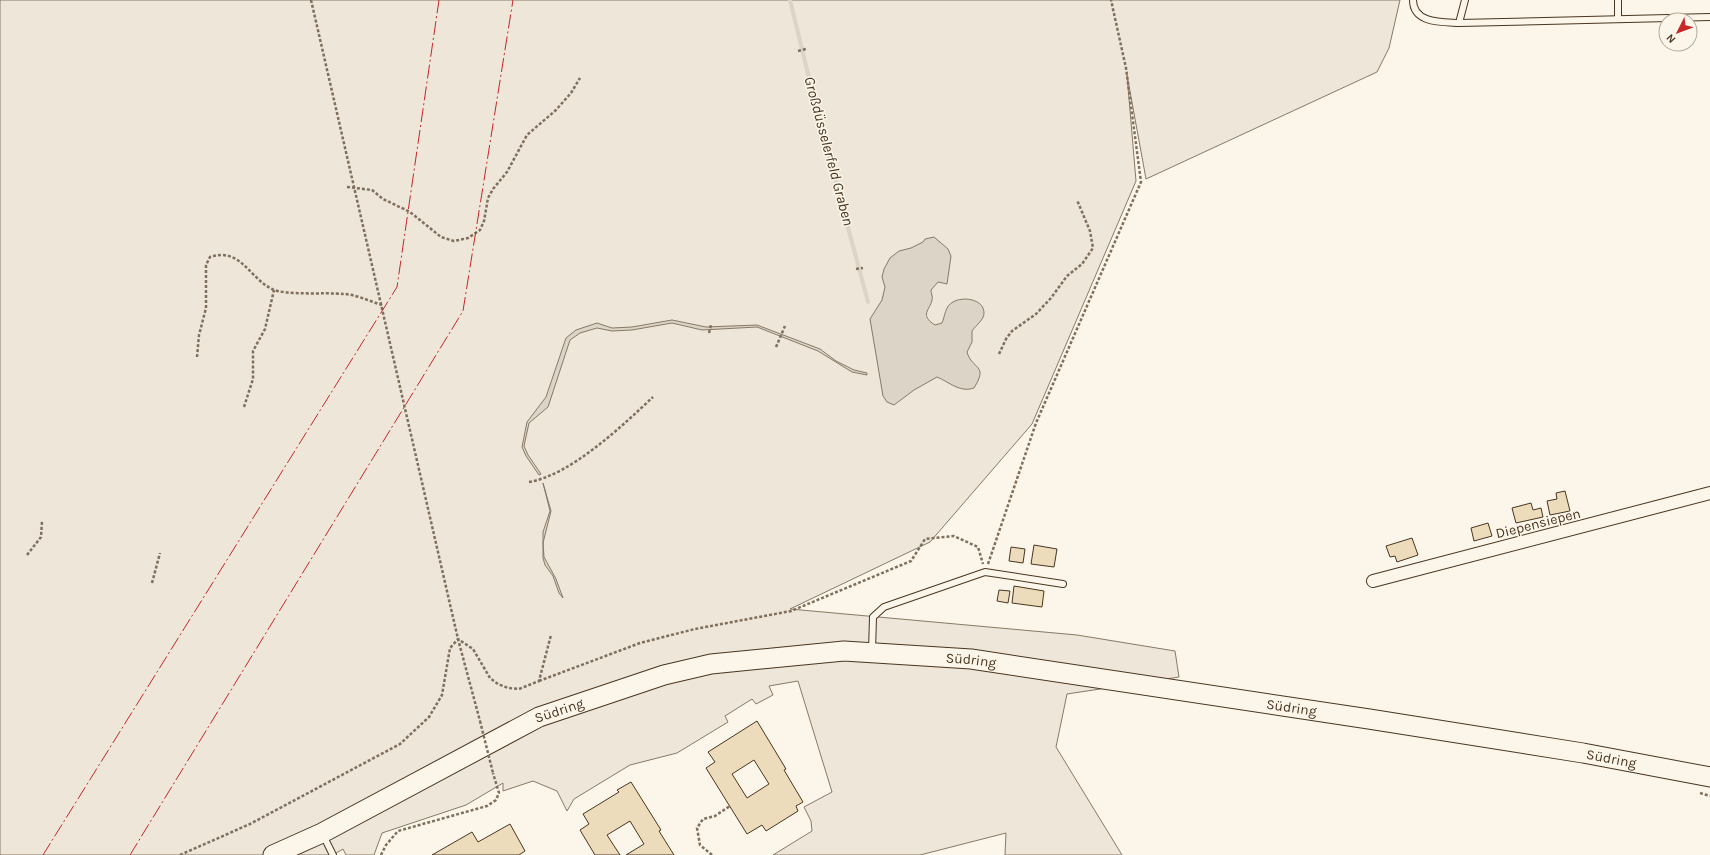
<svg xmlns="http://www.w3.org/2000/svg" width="1710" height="855" font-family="Karla,sans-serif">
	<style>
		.green { fill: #ede6d9; stroke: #887966 }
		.water { fill: #dcd4c6; stroke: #887966 }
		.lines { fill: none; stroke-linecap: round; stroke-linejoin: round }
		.stream { stroke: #dcd4c6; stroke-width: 4 }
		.building { fill: #ecdcbc; stroke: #4a3520; fill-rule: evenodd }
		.service-casing { stroke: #4a3520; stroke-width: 8 }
		.minor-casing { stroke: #4a3520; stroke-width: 14 }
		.primary-casing { stroke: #4a3520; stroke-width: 21 }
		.path { stroke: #7f6f5c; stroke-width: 2.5; stroke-dasharray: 3 2; stroke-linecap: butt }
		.service { stroke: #fbf6e9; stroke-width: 6 }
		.minor { stroke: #fbf6e9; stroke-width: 12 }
		.primary { stroke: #fbf6e9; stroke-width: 19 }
		.path-bridge { stroke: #7f6f5c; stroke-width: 2.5; stroke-dasharray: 3 2; stroke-linecap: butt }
		.power { stroke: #c62828; stroke-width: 1; stroke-dasharray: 14 3 2 3; stroke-linecap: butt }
		.labels { text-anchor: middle; stroke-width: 3; stroke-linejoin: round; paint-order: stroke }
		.street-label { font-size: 14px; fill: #4a3520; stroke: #fbf6e9 }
		.water-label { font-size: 15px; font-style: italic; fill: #4a3520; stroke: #fbf6e9 }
	</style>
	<rect width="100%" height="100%" fill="#fbf6e9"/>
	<path class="green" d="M0 0H1400L1389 48 1377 72 1146 179 1127 75 1136 181 1032 424 930 542 790 609 1077 635 1175 651 1179 677 1067 694 1056 747 1122 855H1005L1006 833 920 855H773L812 831 811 821 804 807 832 792 798 681 769 686 773 695 756 704 752 699 725 716 728 722 677 753 630 765 574 799 567 811 557 791 533 781 503 791V783L466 805 382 833 374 855H346L343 849 333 855H0Z"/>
	<g class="water">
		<path d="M934 237 948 249 951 256 947 284 938 282 931 290C931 293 933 297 932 300 930 310 919 315 935 325L942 323C945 316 945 306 953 302 963 296 984 299 984 313 984 320 976 325 972 331V342L967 352C972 370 989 364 974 388 960 393 949 382 937 377L914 390 894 405 887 402 883 396 870 319 882 300 885 287 882 277 884 269 890 258 899 251 911 248 923 242 925 239Z"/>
		<path d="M672 320 706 327 757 325 820 349 836 361 854 370 867 373V375L852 372 818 351 757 327 702 330 672 323 632 330 612 331 597 328 580 333 570 340 548 407 529 423 524 446 528 455 541 474 539 475 526 456 522 447 527 422 546 397 566 338 576 330 597 323 612 328 632 327Z"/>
		<path d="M543 483 551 511 543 543 544 557 556 579 563 598 559 593 553 576 545 565 543 558V532L550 511Z"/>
	</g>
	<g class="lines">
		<path class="stream" d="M790 0 820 123 868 302"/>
	</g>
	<g class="building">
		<path d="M1565 491 1570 511 1550 515 1547 501 1557 499 1556 493Z"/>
		<path d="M1531 503 1533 510 1541 508 1543 517 1516 523 1512 508Z"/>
		<path d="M1488 523 1492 536 1474 541 1471 528Z"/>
		<path d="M1412 538 1418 555 1397 562 1395 556 1390 557 1386 546Z"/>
		<path d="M1034 545 1057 549 1054 567 1031 564Z"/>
		<path d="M1011 547 1025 549 1023 563 1009 561Z"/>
		<path d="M1014 586 1044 591 1042 607 1012 603Z"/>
		<path d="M999 590 1010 591 1008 603 997 601Z"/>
		<path d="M757 721 786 769 784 770 803 802 796 806 798 811 766 831 762 825 747 834 706 768 715 762 708 752ZM754 760 769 784 747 798 732 774Z"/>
		<path d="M631 782 661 830 659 831 674 855H626L644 844 630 821 607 835 620 855H595L580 830 589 824 583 814 619 792 617 790Z"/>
		<path d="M510 824 525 851 519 855H432L472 832 478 842Z"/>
	</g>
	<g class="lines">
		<defs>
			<g id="service">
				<path d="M1413 0C1413 24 1443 22 1459 23L1710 17"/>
				<path d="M1618 19V0"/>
				<path d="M1459 23 1465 0"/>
				<path d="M872 651 873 617 884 607 985 572 1063 584"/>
				<path d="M323 835 333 855"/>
			</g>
			<path id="minor" d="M1373 581 1710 493"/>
			<g id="primary">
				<path id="s1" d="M273 855 322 833 539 717 664 675 711 664 844 651 971 659 1369 719 1583 753 1710 777"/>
			</g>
		</defs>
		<use href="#service" class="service-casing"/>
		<use href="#minor" class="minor-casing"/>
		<use href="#primary" class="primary-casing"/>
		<g class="path">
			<path d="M311 0 458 639 480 721"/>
			<path d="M798 51 806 49"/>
			<path d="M833 186 840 183"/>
			<path d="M347 187 372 190 383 199 410 212 441 237 454 241 468 238 480 230 484 221 488 198 493 189 507 172 527 135 556 110 571 93 580 78"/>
			<path d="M856 269 863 268"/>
			<path d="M709 333 711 325"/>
			<path d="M776 347 785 326"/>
			<path d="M999 354 1006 339 1012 331 1036 314 1051 298 1067 276 1082 264 1093 248 1090 231 1077 200"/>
			<path d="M197 357 199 335 206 308V265L210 257C241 247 249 278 272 289 286 296 326 292 343 294 355 294 369 301 382 305"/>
			<path d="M244 407 253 379V351L265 329 274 290"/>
			<path d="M529 482C571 475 622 426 653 397"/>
			<path d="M27 555 41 537 42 521"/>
			<path d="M988 564 1036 423 1141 182 1126 68 1111 0"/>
			<path d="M152 583 160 553"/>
			<path d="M539 681 640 643 695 629 791 611 911 561 925 539 954 536 978 547 983 564"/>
			<path d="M1700 793 1710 796"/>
			<path d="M180 855 250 824 400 744 429 717 442 695 450 648 458 639 473 649 490 678 498 684 508 688 519 689 539 681 551 635"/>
			<path d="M381 855 386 845 398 831 487 806 496 800 499 793 493 773"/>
			<path d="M712 855 700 845 697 828 703 819 715 816 730 806"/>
		</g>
		<use href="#service" class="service"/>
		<use href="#minor" class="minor"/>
		<use href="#primary" class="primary"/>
		<path class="path-bridge" d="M480 721 493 773"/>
		<g class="power">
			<path d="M43 855 397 287 439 0"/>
			<path d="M130 855 463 311 513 0"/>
		</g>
	</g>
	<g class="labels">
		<g class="street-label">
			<text transform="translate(1538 523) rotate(-14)" y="5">Diepensiepen</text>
			<text dy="5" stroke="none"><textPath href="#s1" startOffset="741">Südring</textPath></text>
			<text dy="5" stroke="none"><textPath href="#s1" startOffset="1065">Südring</textPath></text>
			<text dy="5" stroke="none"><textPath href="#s1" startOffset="321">Südring</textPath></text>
			<text dy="5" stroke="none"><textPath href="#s1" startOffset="1389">Südring</textPath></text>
		</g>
		<g class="water-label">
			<text transform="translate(829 151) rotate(75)" y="5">Großdüsselerfeld Graben</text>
		</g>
	</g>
	<g transform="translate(1678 32) rotate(228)"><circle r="19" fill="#fbf6e9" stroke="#b4a999"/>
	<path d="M0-3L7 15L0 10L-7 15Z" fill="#c62828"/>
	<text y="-6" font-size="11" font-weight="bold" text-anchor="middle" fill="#4a3520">N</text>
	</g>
</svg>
